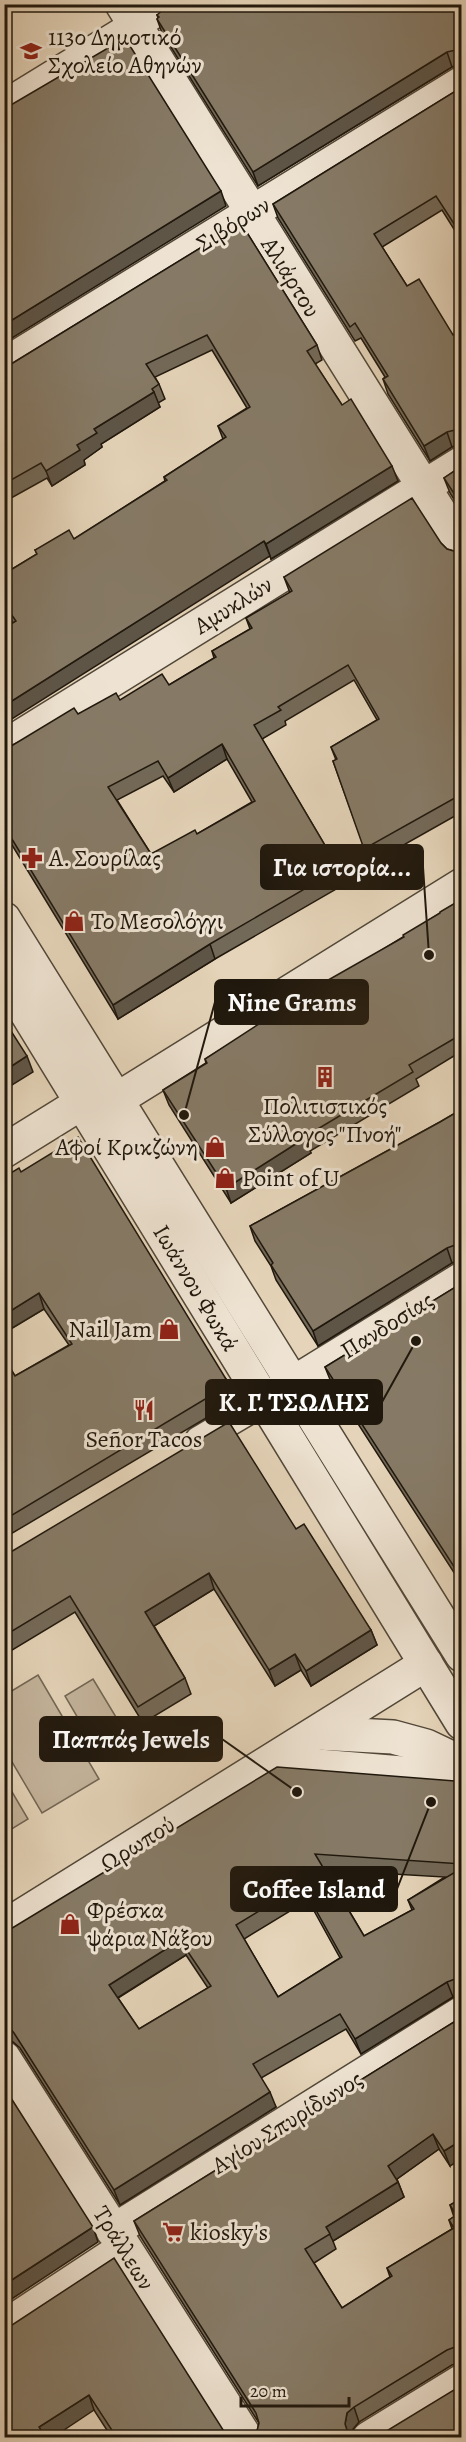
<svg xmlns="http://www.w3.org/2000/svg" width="466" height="2442" font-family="Alegreya,serif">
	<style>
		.green { fill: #c4b49c; stroke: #726654; stroke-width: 1.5 }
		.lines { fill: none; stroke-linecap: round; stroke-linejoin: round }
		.pedestrian-casing { stroke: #514738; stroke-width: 30 }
		.minor-casing { stroke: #514738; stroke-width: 36 }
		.tertiary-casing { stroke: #514738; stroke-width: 36 }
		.pedestrian { stroke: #eee3d2; stroke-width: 27 }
		.minor { stroke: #eee3d2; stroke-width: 33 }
		.tertiary { stroke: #eee3d2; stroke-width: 33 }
		.wall { fill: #736958; stroke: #20180d; stroke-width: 1.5; fill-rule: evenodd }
		.shaded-wall { fill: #5e5547; stroke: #20180d; stroke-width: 1.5 }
		.building { fill: #867a66; stroke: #20180d; stroke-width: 1.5; fill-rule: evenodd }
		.labels { text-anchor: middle; stroke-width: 6; stroke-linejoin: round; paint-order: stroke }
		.poi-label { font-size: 24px; fill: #20180d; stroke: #eee3d2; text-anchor: start }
		.street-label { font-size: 24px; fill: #20180d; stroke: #eee3d2 }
		.leader { fill: none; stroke: #20180d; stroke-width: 2 }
		.callout-dot { fill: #20180d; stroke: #eee3d2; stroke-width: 2 }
		.callout { fill: #20180d; stroke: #20180d; stroke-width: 2 }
		.callout-label { font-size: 26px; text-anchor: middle; font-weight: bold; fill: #fff }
	</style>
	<rect width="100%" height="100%" fill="#e5d4b9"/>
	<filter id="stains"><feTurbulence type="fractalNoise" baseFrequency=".00333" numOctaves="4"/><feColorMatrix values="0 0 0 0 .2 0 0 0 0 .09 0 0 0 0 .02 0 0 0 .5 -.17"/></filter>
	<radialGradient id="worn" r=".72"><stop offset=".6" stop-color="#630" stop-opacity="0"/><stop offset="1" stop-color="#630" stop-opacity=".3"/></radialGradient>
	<g class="green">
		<path d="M38 1675 99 1779 42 1813 5 1750V1695Z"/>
		<path d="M93 1679 125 1732 96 1749 65 1696Z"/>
		<path d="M5 1780 28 1819 5 1833H4Z"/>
	</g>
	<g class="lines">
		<defs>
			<g id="pedestrian">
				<path d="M4 104 134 24"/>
				<path d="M199 1440 265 1401"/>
			</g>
			<g id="minor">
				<path d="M122 4 462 548"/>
				<path d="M134 24 165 4"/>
				<path d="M4 365 462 83"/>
				<path d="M4 747 462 463"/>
				<path d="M4 1151 83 1102 109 1100"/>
				<path d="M269 1398 462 1279"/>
				<path d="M4 2058 246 2438"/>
				<path d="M113 2231 462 2013"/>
				<path d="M4 2327 124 2248"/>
				<path d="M369 2438 462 2381"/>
			</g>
			<g id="tertiary">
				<path d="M4 919 462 1655"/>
				<path d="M4 976 462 1723"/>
				<path d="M116 1100 462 885"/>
				<path d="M317 1733 393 1737 426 1746 462 1763"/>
				<path d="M270 1762 462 1778"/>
				<path d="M4 1927 426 1664"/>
			</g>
		</defs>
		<use href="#pedestrian" class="pedestrian-casing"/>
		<use href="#minor" class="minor-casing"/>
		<use href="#tertiary" class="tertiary-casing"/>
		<use href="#pedestrian" class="pedestrian"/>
		<use href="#minor" class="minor"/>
		<use href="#tertiary" class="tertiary"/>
	</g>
	<g class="wall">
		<path d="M462 4V64L452 67 258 186 162 33 157 19 158 18 157 15Z"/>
		<path d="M462 87V242L442 210 382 247 407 286 453 335 462 329V444L452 447 430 461 388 394 383 379 385 377 361 338 355 341 278 218 273 204Z"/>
		<path d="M241 223 317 345 322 360 315 364 342 405 398 481 271 559 270 556 13 623 4 610V574L37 554 35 550 74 539 165 481 164 477 223 439 218 426 247 408 212 350 155 377 159 384 165 399 158 403 160 407 101 444 102 447 84 460 85 465 52 486 47 478 4 502V367L8 366Z"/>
		<path d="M462 466V512L450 493 444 478Z"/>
		<path d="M441 543 447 549 457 552 462 551V812L370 864 333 761 336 760 331 747 377 720 354 680 285 721 286 725 262 739 339 869 345 884 215 959 118 1019 9 840 8 841 4 837V749L78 714 169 685 214 658 212 651 250 629 246 618 290 593 284 577ZM227 759 252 802 197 834 151 854 117 800 163 776 174 792Z"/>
		<path d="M462 899V1051L416 1079 419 1086 310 1151 311 1153 231 1203 169 1105 163 1090 206 1063 205 1059 403 937Z"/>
		<path d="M462 1109V1260L452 1263 318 1346 276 1280 271 1266 255 1241 250 1226 440 1122Z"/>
		<path d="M21 1172 226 1379 231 1394 215 1403 218 1411 4 1538V1358L15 1376 69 1345 44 1309 4 1333Z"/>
		<path d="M462 1283V1585L331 1382 325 1367Z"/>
		<path d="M296 1529 371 1630 377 1645 311 1686 301 1670 275 1686 214 1589 154 1626 185 1678 191 1694 143 1723 75 1612 4 1655V1556Z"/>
		<path d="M462 1780V1995L453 1997 361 2054 346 2029 261 2078 276 2107 120 2205 20 2048 13 2042 4 2040V1933ZM325 1870 445 1877 408 1900 412 1910 364 1936ZM308 1900 340 1958 278 1997 244 1939ZM186 1955 208 1988 139 2029 118 1998Z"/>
		<path d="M462 2017 450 2166 439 2149 397 2179 404 2197 333 2241 336 2249 314 2263 342 2308 390 2277 387 2268 452 2229 449 2220 454 2217 450 2205 462 2198V2362L452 2365 359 2422 353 2429 351 2436 257 2431 259 2423 140 2236 134 2221Z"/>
		<path d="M4 2329 225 2433 230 2438H112L94 2410Z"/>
	</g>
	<g class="shaded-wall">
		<path d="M447 52 452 67 258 186 253 172Z"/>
		<path d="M221 191 226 206 4 343V325Z"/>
		<path d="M154 392 160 407 101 444 102 447 84 460 85 465 52 486 46 471 77 445 94 429Z"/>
		<path d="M447 432 452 447 430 461 424 446Z"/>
		<path d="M392 466 398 481 271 559 266 544Z"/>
		<path d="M264 541 270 556 4 724V706Z"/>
		<path d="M222 744 227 759 174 792 168 778Z"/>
		<path d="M210 944 215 959 118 1019 113 1005Z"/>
		<path d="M27 1056 33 1072 4 1090V1071Z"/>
		<path d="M305 1138 311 1153 231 1203 226 1188Z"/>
		<path d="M447 1248 452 1263 318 1346 313 1331Z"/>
		<path d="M39 1293 44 1309 4 1333V1315Z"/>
		<path d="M209 1573 214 1589 151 1628 145 1612Z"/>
		<path d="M371 1630 377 1645 311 1686 306 1671Z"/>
		<path d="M295 1654 301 1670 275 1686 269 1670Z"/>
		<path d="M180 1940 186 1955 114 2000 109 1985Z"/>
		<path d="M447 1982 453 1997 361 2054 355 2039Z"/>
		<path d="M270 2092 276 2107 120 2205 114 2190Z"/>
		<path d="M433 2134 439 2149 394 2181 388 2166Z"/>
		<path d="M462 2140V2159L450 2166 444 2151Z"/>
		<path d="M398 2182 404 2197 333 2241 326 2227Z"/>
		<path d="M93 2227 98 2242 4 2304V2285Z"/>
		<path d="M89 2395 94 2410 52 2438H43L39 2427Z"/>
		<path d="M354 2407 359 2422 353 2429 351 2438H349L345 2424 347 2413Z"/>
	</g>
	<g class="building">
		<path d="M169 4H462V51L456 50 447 52 253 172 157 19 159 17 157 15Z"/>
		<path d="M125 38 221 191 4 325V109Z"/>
		<path d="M462 87V236L436 196 374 234 407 286 419 279 453 335 462 329V431L455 430 447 432 424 446 383 379 388 376 355 323 350 327 273 204Z"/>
		<path d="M241 223 317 345 307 351 342 405 351 399 392 466 266 544 264 541 4 706V628L16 621 4 604V574L37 554 35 550 69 530 74 539 167 480 164 477 226 437 218 426 250 407 207 335 146 364 159 384 152 389 154 392 94 429 97 433 77 445 80 450 46 471 41 463 4 484V367L8 366Z"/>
		<path d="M462 466V506L444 478Z"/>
		<path d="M412 498 441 543 447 549 457 552 462 551V794L364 849 333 761 337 759 331 747 379 719 348 665 278 707 281 710 254 725 339 869 210 944 113 1005 4 826V749L8 748 74 708 78 714 116 693 120 700 162 674 169 685 216 657 212 651 252 628 246 618 292 591 284 577ZM222 744 255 801 197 834 195 830 151 854 108 787 158 761 168 778Z"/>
		<path d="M462 899V1034L409 1065 413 1072 301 1139 305 1138 226 1188 163 1090 207 1063 205 1059 316 987 404 937 403 935 440 913V912Z"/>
		<path d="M4 1020 27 1056 4 1071Z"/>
		<path d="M462 1109V1247L455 1245 447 1248 313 1331 271 1265 273 1263 250 1226 440 1122Z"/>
		<path d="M78 1137 226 1379 208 1389 212 1395 4 1520V1358L15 1376 72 1344 39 1293 4 1315V1177L19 1168 21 1172Z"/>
		<path d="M462 1283V1579L325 1367Z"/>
		<path d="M229 1422 296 1529 304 1524 371 1630 306 1671 295 1654 269 1670 209 1573 145 1612 185 1678 138 1707 70 1596 4 1636V1556Z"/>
		<path d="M277 1767 455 1781 462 1780V1864L315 1854 364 1936 414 1909 408 1900 462 1868V1980L455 1979 447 1982 355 2039 340 2014 253 2064 270 2092 114 2190 14 2033 8 2026H4V1933ZM302 1885 342 1957 278 1997 236 1925ZM180 1940 211 1986 139 2029 109 1985Z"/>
		<path d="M462 2017V2140L444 2151 433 2134 388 2166 398 2182 326 2227 330 2234 305 2249 342 2308 392 2276 387 2268 454 2228 449 2220 456 2215 450 2205 462 2198V2348L455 2347 447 2350 354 2407 347 2413 345 2424 348 2433 353 2438H252L257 2431 259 2423 256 2413 134 2221Z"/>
		<path d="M4 2087 93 2227 4 2285Z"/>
		<path d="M114 2258 225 2433 230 2438H117L89 2395 39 2427 46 2438H4V2329L9 2327Z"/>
		<path d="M462 2385V2438H375Z"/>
	</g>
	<defs>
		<symbol id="school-bare" viewBox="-9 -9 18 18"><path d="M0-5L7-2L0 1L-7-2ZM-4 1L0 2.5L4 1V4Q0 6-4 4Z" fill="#8f2418" stroke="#eee3d2" stroke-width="2.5" paint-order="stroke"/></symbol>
		<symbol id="pharmacy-bare" viewBox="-9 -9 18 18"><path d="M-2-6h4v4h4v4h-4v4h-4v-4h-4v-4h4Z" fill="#8f2418" stroke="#eee3d2" stroke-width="2.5" paint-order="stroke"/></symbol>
		<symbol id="shop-bare" viewBox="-9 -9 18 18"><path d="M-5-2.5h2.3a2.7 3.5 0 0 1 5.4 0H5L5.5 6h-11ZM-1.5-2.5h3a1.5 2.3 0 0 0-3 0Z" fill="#8f2418" stroke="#eee3d2" stroke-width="2.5" paint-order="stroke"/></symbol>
		<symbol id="building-bare" viewBox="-9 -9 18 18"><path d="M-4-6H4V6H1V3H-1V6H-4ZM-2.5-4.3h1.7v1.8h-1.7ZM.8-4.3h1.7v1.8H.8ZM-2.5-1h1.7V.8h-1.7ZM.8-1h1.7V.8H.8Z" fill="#8f2418" stroke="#eee3d2" stroke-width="2.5" paint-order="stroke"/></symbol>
		<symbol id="restaurant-bare" viewBox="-9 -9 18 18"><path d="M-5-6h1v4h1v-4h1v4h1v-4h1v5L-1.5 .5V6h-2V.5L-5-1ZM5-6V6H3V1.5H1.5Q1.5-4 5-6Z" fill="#8f2418" stroke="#eee3d2" stroke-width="2.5" paint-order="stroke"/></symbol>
		<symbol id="supermarket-bare" viewBox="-9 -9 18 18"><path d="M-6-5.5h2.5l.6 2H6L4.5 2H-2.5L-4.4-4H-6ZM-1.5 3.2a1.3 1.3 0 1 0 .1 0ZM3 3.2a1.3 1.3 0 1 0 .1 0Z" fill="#8f2418" stroke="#eee3d2" stroke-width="2.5" paint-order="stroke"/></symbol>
	</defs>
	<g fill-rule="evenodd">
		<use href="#school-bare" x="16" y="36" width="30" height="30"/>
		<use href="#pharmacy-bare" x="17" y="843" width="30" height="30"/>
		<use href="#shop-bare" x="59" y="906" width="30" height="30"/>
		<use href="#building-bare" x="310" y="1062" width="30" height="30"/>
		<use href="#shop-bare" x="200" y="1132" width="30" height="30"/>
		<use href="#shop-bare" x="210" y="1163" width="30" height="30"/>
		<use href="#shop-bare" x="154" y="1314" width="30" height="30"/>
		<use href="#restaurant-bare" x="129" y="1395" width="30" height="30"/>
		<use href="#shop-bare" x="55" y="1909" width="30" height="30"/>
		<use href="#supermarket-bare" x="158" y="2217" width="30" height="30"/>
	</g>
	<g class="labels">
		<g class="poi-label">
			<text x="48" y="45">113ο Δημοτικό<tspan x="48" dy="28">Σχολείο Αθηνών</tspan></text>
			<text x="49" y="866">Α. Σουρίλας</text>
			<text x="91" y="929">Το Μεσολόγγι</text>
			<text x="325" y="1114" text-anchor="middle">Πολιτιστικός<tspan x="325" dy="28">Σύλλογος "Πνοή"</tspan></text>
			<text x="198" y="1155" text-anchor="end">Αφοί Κρικζώνη</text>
			<text x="242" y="1186">Point of U</text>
			<text x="152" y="1337" text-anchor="end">Nail Jam</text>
			<text x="144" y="1447" text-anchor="middle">Señor Tacos</text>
			<text x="87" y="1918">Φρέσκα<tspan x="87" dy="28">ψάρια Νάξου</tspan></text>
			<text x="190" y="2240">kiosky's</text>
		</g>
		<g class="street-label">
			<text transform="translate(233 224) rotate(-32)" y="8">Σιβόρων</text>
			<text transform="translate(291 277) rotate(58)" y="8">Αλιάρτου</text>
			<text transform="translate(233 605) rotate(-32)" y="8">Αμυκλών</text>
			<text transform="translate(196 1288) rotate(59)" y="8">Ιωάννου Φωκά</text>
			<text transform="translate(387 1325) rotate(-32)" y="8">Πανδοσίας</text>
			<text transform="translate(137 1844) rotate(-32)" y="8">Ωρωπού</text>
			<text transform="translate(287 2122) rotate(-32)" y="8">Αγίου Σπυρίδωνος</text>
			<text transform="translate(124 2248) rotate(58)" y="8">Τράλλεων</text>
		</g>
	</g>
	<path class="leader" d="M429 955L423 867M184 1115L215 1002M416 1341L382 1402M297 1792L222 1739M431 1802L397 1889"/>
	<g class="callout-dot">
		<circle cx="429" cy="955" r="6"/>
		<circle cx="184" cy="1115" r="6"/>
		<circle cx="416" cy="1341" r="6"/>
		<circle cx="297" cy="1792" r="6"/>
		<circle cx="431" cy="1802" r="6"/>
	</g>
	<g class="callout">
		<rect x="261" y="845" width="162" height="44" rx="6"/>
		<rect x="215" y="980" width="153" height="44" rx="6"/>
		<rect x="206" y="1380" width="176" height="44" rx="6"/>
		<rect x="40" y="1717" width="182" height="44" rx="6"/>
		<rect x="231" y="1867" width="166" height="44" rx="6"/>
	</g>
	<g class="callout-label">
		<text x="342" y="876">Για ιστορία...</text>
		<text x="292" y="1011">Nine Grams</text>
		<text x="294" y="1411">Κ. Γ. ΤΣΩΛΗΣ</text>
		<text x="131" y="1748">Παππάς Jewels</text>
		<text x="314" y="1898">Coffee Island</text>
	</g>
	<rect width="466" height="2442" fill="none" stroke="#e5d4b9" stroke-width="24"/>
	<rect x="6" y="6" width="454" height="2430" fill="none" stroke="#20180d" stroke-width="3"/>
	<rect x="12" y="12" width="442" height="2418" fill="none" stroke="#20180d" stroke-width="1.5"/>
	<path d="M241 2397v9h108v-9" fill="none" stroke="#20180d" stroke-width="3"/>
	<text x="250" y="2397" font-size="18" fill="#20180d" stroke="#eee3d2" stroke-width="4.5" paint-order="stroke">20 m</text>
	<rect width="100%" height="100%" filter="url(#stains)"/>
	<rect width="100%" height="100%" fill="url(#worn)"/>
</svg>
